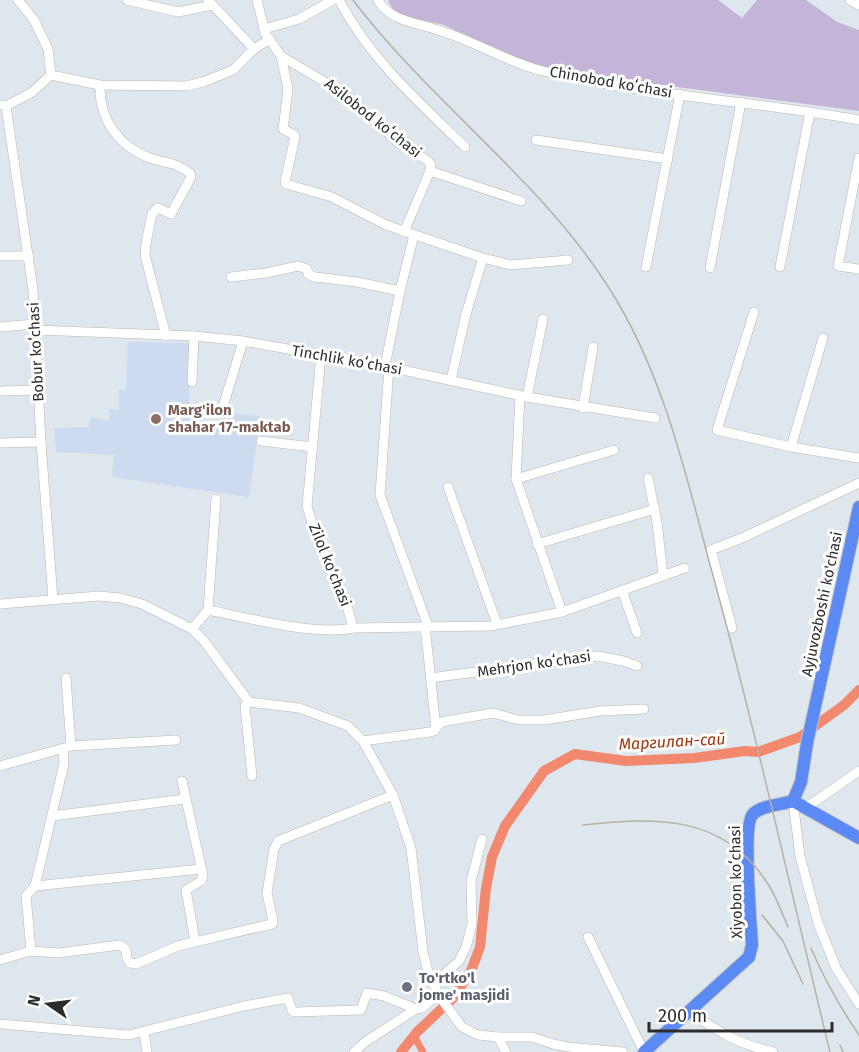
<svg xmlns="http://www.w3.org/2000/svg" width="859" height="1052" font-family="'Fira Sans',sans-serif">
	<style>
		.education { fill: #cddaef }
		.cemetery { fill: #c4b4d8 }
		.lines { fill: none; stroke-linecap: round; stroke-linejoin: round }
		.canal { stroke: #f2896f; stroke-width: 7 }
		.river { stroke: #f2896f; stroke-width: 10 }
		.minor-casing { stroke: #bcb8ae; stroke-width: 10 }
		.major-casing { stroke: #c4c4c4; stroke-width: 14 }
		.minor { stroke: #fff; stroke-width: 9 }
		.major { stroke: #5c8af4; stroke-width: 12 }
		.rail { stroke: #b6b2a0; stroke-width: 1.5 }
		.education-dot { fill: #8d6e63; stroke: #fff; stroke-width: 2 }
		.worship-dot { fill: #6b7280; stroke: #fff; stroke-width: 2 }
		.labels { text-anchor: middle; stroke-width: 6; stroke-linejoin: round; paint-order: stroke }
		.street-label { font-size: 15px; fill: #2c2c2c; stroke: #fff }
		.education-label { font-size: 15px; font-weight: bold; fill: #785e54; stroke: #fff; text-anchor: start }
		.worship-label { font-size: 15px; font-weight: bold; fill: #5b616d; stroke: #fff; text-anchor: start }
		.water-label { font-size: 16px; font-style: italic; fill: #a1340a; stroke: #fff }
	</style>
	<rect width="100%" height="100%" fill="#dee6ee"/>
	<path class="education" d="M128 342 190 343 189 409H203V424L222 425 223 413 260 416 249 497 112 477 114 455 56 452 54 428 89 427 90 418 109 420 110 409 119 410V390H126Z"/>
	<path class="cemetery" d="M388 0H718L742 18 757 0H806L837 22 859 30V111L572 73 521 61 444 25 395 14Z"/>
	<g class="lines">
		<path class="canal" d="M414 1036 423 1052"/>
		<path class="river" d="M401 1052 417 1032 453 998 471 971 480 947 486 888 492 857 505 826 544 771 575 754 626 761 694 758 745 751 758 752 800 737 844 705 859 690"/>
		<defs>
			<g id="minor">
				<path d="M18 0 34 20 48 49 51 75"/>
				<path d="M127 0 178 12 212 5"/>
				<path d="M208 0 254 49"/>
				<path d="M257 0 265 33 281 56 288 89 283 129 294 135 295 137 285 182 286 184 332 197 386 225 483 258 510 265 568 260"/>
				<path d="M339 0C370 59 418 101 465 147"/>
				<path d="M378 0C390 22 419 23 441 31 476 42 507 62 543 71 647 96 754 101 859 120"/>
				<path d="M850 0 859 5"/>
				<path d="M264 29 299 19 333 0"/>
				<path d="M281 56 345 94 399 143 428 161 431 165 430 171 404 232"/>
				<path d="M100 85C99 119 118 146 150 158 158 161 166 162 173 164 179 166 185 170 190 173L191 177 171 214 158 208 152 214 146 243 145 255 166 336"/>
				<path d="M2 105 6 106 31 93 51 75 100 85 186 86 203 82 233 70 254 49 270 39"/>
				<path d="M6 106 33 290 41 442 53 599"/>
				<path d="M536 140 668 159"/>
				<path d="M859 158 838 266 859 269"/>
				<path d="M430 171 521 201"/>
				<path d="M0 256H29"/>
				<path d="M646 267 680 94"/>
				<path d="M780 267 810 112"/>
				<path d="M710 268 741 102"/>
				<path d="M231 277 266 273 298 266 307 269 308 274 315 277 357 282 400 291"/>
				<path d="M754 312 717 430 791 447 859 458"/>
				<path d="M0 327 34 324"/>
				<path d="M36 330 194 336 243 341 389 367 527 397 655 418"/>
				<path d="M321 355 307 506 314 530 346 602 353 628 491 626 562 612 685 568"/>
				<path d="M385 366 400 291 414 235"/>
				<path d="M389 367 380 495 428 626"/>
				<path d="M451 380 466 314 483 258"/>
				<path d="M192 382 194 336"/>
				<path d="M0 391 38 390"/>
				<path d="M520 396 516 479 562 612"/>
				<path d="M527 397 543 319"/>
				<path d="M583 408 593 347"/>
				<path d="M222 410 243 341"/>
				<path d="M261 441 313 447"/>
				<path d="M0 443 41 442"/>
				<path d="M791 447 823 338"/>
				<path d="M648 478 657 522 663 575"/>
				<path d="M516 479 614 450"/>
				<path d="M448 487 497 624"/>
				<path d="M537 544 655 509"/>
				<path d="M622 590 637 633"/>
				<path d="M0 604 99 596 120 598 142 604 192 629 204 641 249 702 299 708 348 726 363 741 393 795 411 848 423 952 428 971 438 994 462 1027 478 1035 498 1037H532L553 1044 568 1047 623 1052"/>
				<path d="M208 610 216 499"/>
				<path d="M425 626 436 728"/>
				<path d="M732 628 711 550 742 538 859 483"/>
				<path d="M192 629 208 610C249 618 314 636 353 628"/>
				<path d="M66 678 71 746"/>
				<path d="M430 678 598 656 623 661 637 666"/>
				<path d="M249 702 245 706 252 776"/>
				<path d="M363 741 430 732 434 731 441 722 493 713 519 720H544L600 711 644 709"/>
				<path d="M0 766 71 746 176 740"/>
				<path d="M182 781 203 875 201 881 186 890 195 941"/>
				<path d="M793 801 800 856 818 923 836 968 859 1004"/>
				<path d="M807 807 859 771"/>
				<path d="M52 816 185 799"/>
				<path d="M35 886 201 869"/>
				<path d="M588 937 644 1052"/>
				<path d="M31 951 26 896 35 886 64 764 63 749"/>
				<path d="M0 960 31 951 58 953 120 945 126 950 127 958 130 963 136 964 178 946 272 924 273 921 267 893 274 849 278 841 393 795"/>
				<path d="M433 984 459 961 466 947 472 924 471 881 482 839"/>
				<path d="M689 1011C718 1032 738 1044 773 1052"/>
				<path d="M0 1024 129 1035 244 1006 288 998 292 1010 294 1012 361 1010 367 993 384 996 416 1009"/>
				<path d="M144 1032 147 1052"/>
				<path d="M498 1037 506 1052"/>
				<path d="M354 1052 365 1042 416 1009 422 1008 438 994"/>
			</g>
			<g id="major">
				<path d="M793 801 801 782 807 743 859 507"/>
				<path d="M793 801 859 838"/>
				<path d="M644 1052 749 957 752 945C751 924 742 825 753 814 762 805 781 805 793 801"/>
			</g>
		</defs>
		<use href="#minor" class="minor-casing"/>
		<use href="#major" class="major-casing"/>
		<use href="#minor" class="minor"/>
		<use href="#major" class="major"/>
		<g class="rail">
			<path d="M353 0C431 103 540 179 609 288 662 371 684 467 709 561 754 723 790 888 830 1052"/>
			<path d="M583 825C654 817 722 814 766 881 776 895 781 911 788 927"/>
			<path d="M762 915 783 941 803 984"/>
			<path d="M811 948C824 979 840 1007 859 1035"/>
			<path d="M840 1045 843 1052"/>
		</g>
	</g>
	<circle class="education-dot" cx="156" cy="419" r="6"/>
	<circle class="worship-dot" cx="407" cy="987" r="6"/>
	<g class="labels">
		<g class="street-label">
			<text transform="translate(611 82) rotate(10)" y="5">Chinobod koʻchasi</text>
			<text transform="translate(373 118) rotate(38)" y="5">Asilobod koʻchasi</text>
			<text transform="translate(36 352) rotate(-93)" y="5">Bobur koʻchasi</text>
			<text transform="translate(347 360) rotate(10)" y="5">Tinchlik koʻchasi</text>
			<text transform="translate(330 565) rotate(68)" y="5">Zilol ko‘chasi</text>
			<text transform="translate(822 604) rotate(-78)" y="5">Ayjuvozboshi ko'chasi</text>
			<text transform="translate(534 664) rotate(-8)" y="5">Mehrjon koʻchasi</text>
			<text transform="translate(736 882) rotate(-91)" y="5">Xiyobon koʻchasi</text>
		</g>
		<g class="education-label">
			<text x="168" y="415">Marg'ilon<tspan x="168" dy="17">shahar 17-maktab</tspan></text>
		</g>
		<g class="worship-label">
			<text x="419" y="983">To'rtko'l<tspan x="419" dy="17">jome' masjidi</tspan></text>
		</g>
		<g class="water-label">
			<text transform="translate(672 741) rotate(-3)" y="6">Маргилан-сай</text>
		</g>
	</g>
	<g transform="translate(48 1004) rotate(284)" stroke="#ffffff" stroke-width="4.5" paint-order="stroke">
	<path d="M0-4.5L10 22L0 15L-10 22Z" fill="#2c2c2c"/>
	<text y="-9" font-size="16" font-weight="bold" text-anchor="middle" fill="#2c2c2c">N</text>
	</g>
	<path d="M649 1022v9h183v-9" fill="none" stroke="#2c2c2c" stroke-width="3"/>
	<text x="658" y="1022" font-size="18" fill="#2c2c2c" stroke="#ffffff" stroke-width="4.5" paint-order="stroke">200 m</text>
</svg>
